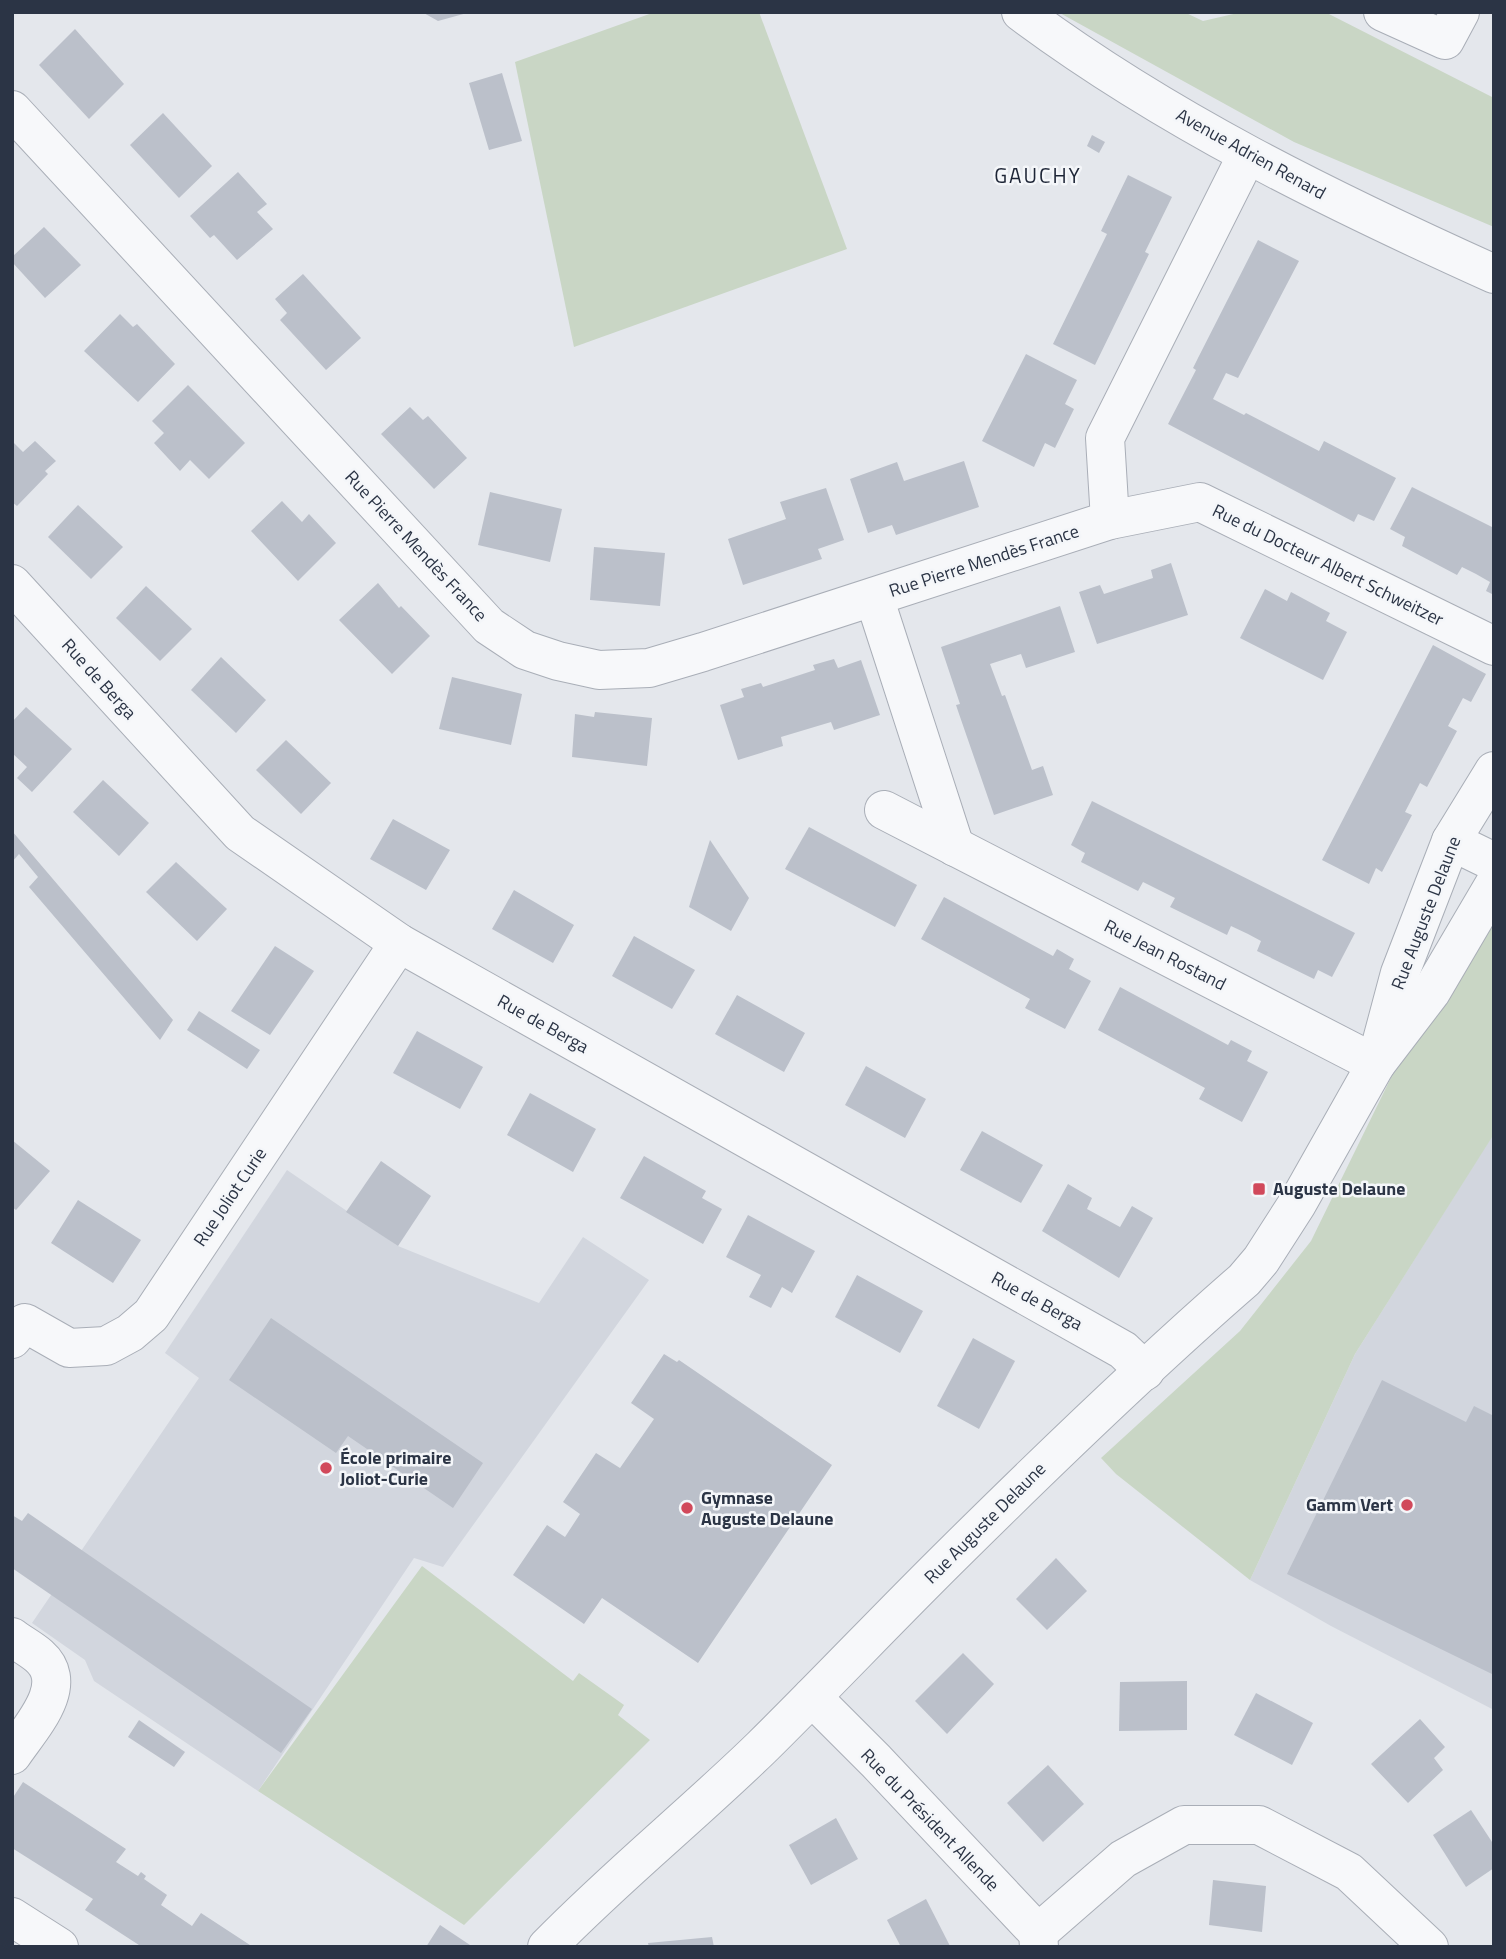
<svg xmlns="http://www.w3.org/2000/svg" width="1506" height="1959" font-family="'Titillium Web',sans-serif">
	<style>
		.built { fill: #d2d6de }
		.green { fill: #c9d6c5 }
		.building { fill: #bbc0ca }
		.lines { fill: none; stroke-linecap: round; stroke-linejoin: round }
		.minor-casing { stroke: #a9aeb7; stroke-width: 40 }
		.minor { stroke: #f7f8fa; stroke-width: 38 }
		.poi-dot { fill: #d1495b; stroke: #f4f6f9; stroke-width: 2.5 }
		.labels { text-anchor: middle; stroke-width: 5; stroke-linejoin: round; paint-order: stroke }
		.street-label { font-size: 18px; fill: #2b3445; stroke: #f4f6f9 }
		.poi-label { font-size: 18px; font-weight: bold; fill: #2b3445; stroke: #f4f6f9; text-anchor: start }
		.quarter-label { font-size: 21px; letter-spacing: 2px; fill: #1d2536; stroke: #f4f6f9 }
	</style>
	<rect width="100%" height="100%" fill="#e4e7ec"/>
	<g class="built">
		<path d="M1494 1133V1710L1331 1626 1250 1580 1355 1354Z"/>
		<path d="M287 1170 398 1246 539 1303 583 1237 649 1280 443 1567 414 1558 258 1791 94 1681 85 1660 32 1623 199 1378 165 1353Z"/>
	</g>
	<g class="green">
		<path d="M655 12H759L847 249 574 347 515 62Z"/>
		<path d="M1058 12H1184L1203 21 1242 12H1325L1494 98V227L1294 142Z"/>
		<path d="M1494 912V1134L1355 1354 1250 1580 1116 1474 1101 1458 1240 1331 1311 1241 1406 1047Z"/>
		<path d="M422 1566 573 1681 579 1673 624 1705 618 1715 650 1740 464 1925 258 1791Z"/>
	</g>
	<g class="building">
		<path d="M422 12H467V13L438 21Z"/>
		<path d="M75 29 124 84 89 119 39 65Z"/>
		<path d="M502 73 522 141 489 150 469 83Z"/>
		<path d="M163 113 212 166 179 198 130 145Z"/>
		<path d="M1092 135 1105 142 1099 153 1087 146Z"/>
		<path d="M238 172 267 204 257 212 273 229 237 260 214 235 210 238 190 216Z"/>
		<path d="M1128 175 1172 197 1145 252 1149 254 1095 365 1053 344 1107 234 1101 231Z"/>
		<path d="M44 227 81 265 45 298 12 262V257Z"/>
		<path d="M1258 240 1299 261 1238 378 1226 373 1213 399 1244 415 1246 413 1319 451 1324 441 1396 478 1374 521 1358 514 1354 522 1168 424 1196 370 1193 368 1198 358Z"/>
		<path d="M303 274 361 338 326 370 280 320 287 313 275 299Z"/>
		<path d="M120 314 133 327 137 324 175 364 138 402 84 351Z"/>
		<path d="M1026 354 1077 380 1065 404 1074 409 1055 448 1045 443 1034 467 982 441Z"/>
		<path d="M188 385 245 443 209 479 190 460 180 471 154 443 164 433 152 421Z"/>
		<path d="M410 407 423 420 428 416 467 458 434 489 381 434Z"/>
		<path d="M12 441 23 452 35 441 56 461 45 471 48 474 17 506 12 502Z"/>
		<path d="M964 461 979 507 896 535 892 525 868 533 850 479 897 462 904 481Z"/>
		<path d="M1412 487 1494 528V595L1486 591 1490 582 1476 574 1462 567 1457 575 1402 546 1405 537 1390 529Z"/>
		<path d="M826 488 844 540 818 549 822 559 743 585 728 539 786 519 780 502Z"/>
		<path d="M490 492 562 509 550 562 478 545Z"/>
		<path d="M282 501 302 522 309 514 336 543 298 581 251 531Z"/>
		<path d="M78 505 123 547 91 579 48 537Z"/>
		<path d="M594 547 665 553 660 606 590 600Z"/>
		<path d="M1171 563 1188 615 1097 644 1079 592 1100 585 1104 594 1153 578 1151 570Z"/>
		<path d="M378 583 399 608 401 606 430 636 392 674 339 620Z"/>
		<path d="M146 586 192 629 160 661 116 618Z"/>
		<path d="M1265 589 1287 601 1291 592 1330 613 1326 621 1347 632 1323 680 1240 638Z"/>
		<path d="M1060 606 1075 652 1026 668 1021 654 990 664 1002 696 1005 695 1032 770 1043 766 1053 795 994 815 958 711 956 705 960 704 941 647Z"/>
		<path d="M1433 645 1486 674 1471 702 1463 698 1448 726 1457 731 1427 787 1420 783 1405 812 1412 815 1382 872 1376 868 1369 884 1322 860Z"/>
		<path d="M221 657 266 700 236 733 191 690Z"/>
		<path d="M834 659 838 668 861 660 880 715 834 730 831 722 781 737 783 746 738 760 720 705 744 697 741 689 761 683 763 687 815 670 813 665Z"/>
		<path d="M452 677 522 694 511 745 439 729Z"/>
		<path d="M26 707 72 749 32 792 17 778 27 767 12 753V722Z"/>
		<path d="M595 712 652 718 647 766 572 757 575 714 594 717Z"/>
		<path d="M286 740 331 783 301 814 256 770Z"/>
		<path d="M103 780 149 823 119 856 73 812Z"/>
		<path d="M1092 801 1355 933 1332 977 1318 970 1314 979 1257 951 1261 941 1248 934 1231 926 1227 935 1170 907 1175 898 1143 882 1138 891 1081 862 1085 853 1071 845Z"/>
		<path d="M393 819 450 850 426 890 370 859Z"/>
		<path d="M809 827 917 885 895 927 785 869Z"/>
		<path d="M12 831 173 1020 160 1040 29 887 38 877 19 854 12 862Z"/>
		<path d="M710 840 749 898 731 931 689 907Z"/>
		<path d="M176 862 227 909 197 941 146 892Z"/>
		<path d="M514 890 574 925 553 963 492 929Z"/>
		<path d="M944 897 1053 956 1057 949 1074 959 1069 969 1091 981 1065 1029 1025 1008 1030 999 921 939Z"/>
		<path d="M634 936 695 970 672 1009 612 976Z"/>
		<path d="M275 946 314 971 270 1035 231 1011Z"/>
		<path d="M1120 987 1228 1045 1231 1040 1252 1051 1247 1061 1268 1072 1242 1122 1199 1099 1205 1088 1098 1030Z"/>
		<path d="M737 995 805 1033 784 1072 715 1034Z"/>
		<path d="M199 1011 260 1050 247 1069 187 1030Z"/>
		<path d="M417 1031 483 1067 460 1109 393 1073Z"/>
		<path d="M866 1066 926 1099 905 1138 845 1105Z"/>
		<path d="M530 1093 596 1129 573 1172 507 1135Z"/>
		<path d="M982 1131 1043 1165 1021 1203 960 1170Z"/>
		<path d="M12 1140 50 1171 16 1210 12 1207Z"/>
		<path d="M644 1156 706 1191 702 1198 722 1209 703 1244 620 1198Z"/>
		<path d="M381 1161 431 1196 398 1246 346 1212Z"/>
		<path d="M1068 1184 1092 1198 1087 1209 1120 1227 1132 1206 1153 1218 1119 1278 1042 1231Z"/>
		<path d="M78 1200 141 1240 113 1283 51 1243Z"/>
		<path d="M748 1215 815 1251 792 1293 782 1287 771 1308 749 1297 761 1275 726 1257Z"/>
		<path d="M857 1275 923 1311 900 1353 835 1317Z"/>
		<path d="M271 1318 483 1463 453 1508 348 1436 336 1453 229 1380Z"/>
		<path d="M973 1338 1015 1361 979 1429 937 1406Z"/>
		<path d="M664 1354 677 1362 679 1360 832 1465 698 1663 602 1598 584 1624 513 1575 547 1525 565 1537 580 1514 563 1502 596 1453 620 1468 654 1419 631 1403Z"/>
		<path d="M1382 1380 1466 1422 1474 1406 1494 1416V1675L1287 1574Z"/>
		<path d="M28 1513 312 1709 281 1753 12 1568V1515L22 1521Z"/>
		<path d="M1056 1558 1087 1591 1047 1630 1016 1599Z"/>
		<path d="M963 1653 994 1684 947 1734 915 1701Z"/>
		<path d="M1187 1681V1730L1119 1731 1120 1682Z"/>
		<path d="M1256 1693 1313 1723 1292 1765 1234 1735Z"/>
		<path d="M1420 1719 1445 1747 1434 1758 1443 1770 1408 1803 1371 1764Z"/>
		<path d="M139 1720 185 1752 174 1767 128 1737Z"/>
		<path d="M1048 1765 1084 1804 1043 1842 1007 1803Z"/>
		<path d="M23 1782 126 1849 116 1862 138 1876 141 1872 146 1876 144 1879 167 1895 161 1905 192 1926 201 1913 253 1947H142L85 1910 93 1899 12 1848V1799Z"/>
		<path d="M1471 1810 1494 1845V1868L1466 1887 1433 1835Z"/>
		<path d="M836 1818 858 1859 811 1885 789 1845Z"/>
		<path d="M1213 1880 1266 1886 1262 1932 1209 1925Z"/>
		<path d="M926 1899 950 1946 901 1947 887 1920Z"/>
		<path d="M440 1925 473 1947H426Z"/>
		<path d="M712 1937 714 1947H649L648 1943Z"/>
	</g>
	<g class="lines">
		<defs>
			<g id="minor">
				<path d="M1021 12C1166 120 1330 200 1494 274"/>
				<path d="M1383 12 1445 40 1460 12"/>
				<path d="M12 110 489 626 525 650 558 661 599 670 649 668 703 652 1110 520 1200 502 1494 646"/>
				<path d="M1110 520 1105 438 1247 155"/>
				<path d="M12 584 240 833 399 943 1123 1350 1145 1371"/>
				<path d="M874 597 955 847"/>
				<path d="M884 810 1376 1064"/>
				<path d="M1451 841 1494 862"/>
				<path d="M1380 1048 1400 973 1451 841 1494 771"/>
				<path d="M12 1339 25 1323 69 1348 106 1346 130 1333 151 1315 399 943"/>
				<path d="M12 1637C21 1644 31 1649 39 1656 72 1685 30 1728 12 1755"/>
				<path d="M812 1697 876 1761 1038 1933 1039 1947"/>
				<path d="M12 1917 59 1947"/>
				<path d="M1038 1933 1123 1859 1184 1825H1259L1349 1872 1429 1947"/>
				<path d="M547 1947C615 1877 691 1816 761 1748 826 1684 889 1617 955 1552 1049 1459 1144 1367 1244 1280L1261 1260 1297 1204 1376 1064 1431 992 1494 885"/>
			</g>
		</defs>
		<use href="#minor" class="minor-casing"/>
		<use href="#minor" class="minor"/>
	</g>
	<g class="poi-dot">
		<rect x="1252" y="1182" width="14" height="14" rx="3.5"/>
		<circle cx="326" cy="1468" r="7"/>
		<circle cx="1407" cy="1505" r="7"/>
		<circle cx="687" cy="1508" r="7"/>
	</g>
	<g class="labels">
		<g class="street-label">
			<text transform="translate(1251 154) rotate(29)" y="6">Avenue Adrien Renard</text>
			<text transform="translate(416 546) rotate(47)" y="6">Rue Pierre Mendès France</text>
			<text transform="translate(984 561) rotate(-18)" y="6">Rue Pierre Mendès France</text>
			<text transform="translate(1328 565) rotate(26)" y="6">Rue du Docteur Albert Schweitzer</text>
			<text transform="translate(99 679) rotate(48)" y="6">Rue de Berga</text>
			<text transform="translate(1426 913) rotate(-69)" y="6">Rue Auguste Delaune</text>
			<text transform="translate(1165 955) rotate(27)" y="6">Rue Jean Rostand</text>
			<text transform="translate(543 1024) rotate(29)" y="6">Rue de Berga</text>
			<text transform="translate(230 1197) rotate(-56)" y="6">Rue Joliot Curie</text>
			<text transform="translate(1037 1301) rotate(29)" y="6">Rue de Berga</text>
			<text transform="translate(985 1523) rotate(-45)" y="6">Rue Auguste Delaune</text>
			<text transform="translate(930 1820) rotate(46)" y="6">Rue du Président Allende</text>
		</g>
		<g class="poi-label">
			<text x="1273" y="1195">Auguste Delaune</text>
			<text x="340" y="1464">École primaire<tspan x="340" dy="21">Joliot-Curie</tspan></text>
			<text x="701" y="1504">Gymnase<tspan x="701" dy="21">Auguste Delaune</tspan></text>
			<text x="1393" y="1511" text-anchor="end">Gamm Vert</text>
		</g>
		<g class="quarter-label">
			<text x="1038" y="183">GAUCHY</text>
		</g>
	</g>
	<rect width="1506" height="1959" fill="none" stroke="#2b3445" stroke-width="28"/>
</svg>
